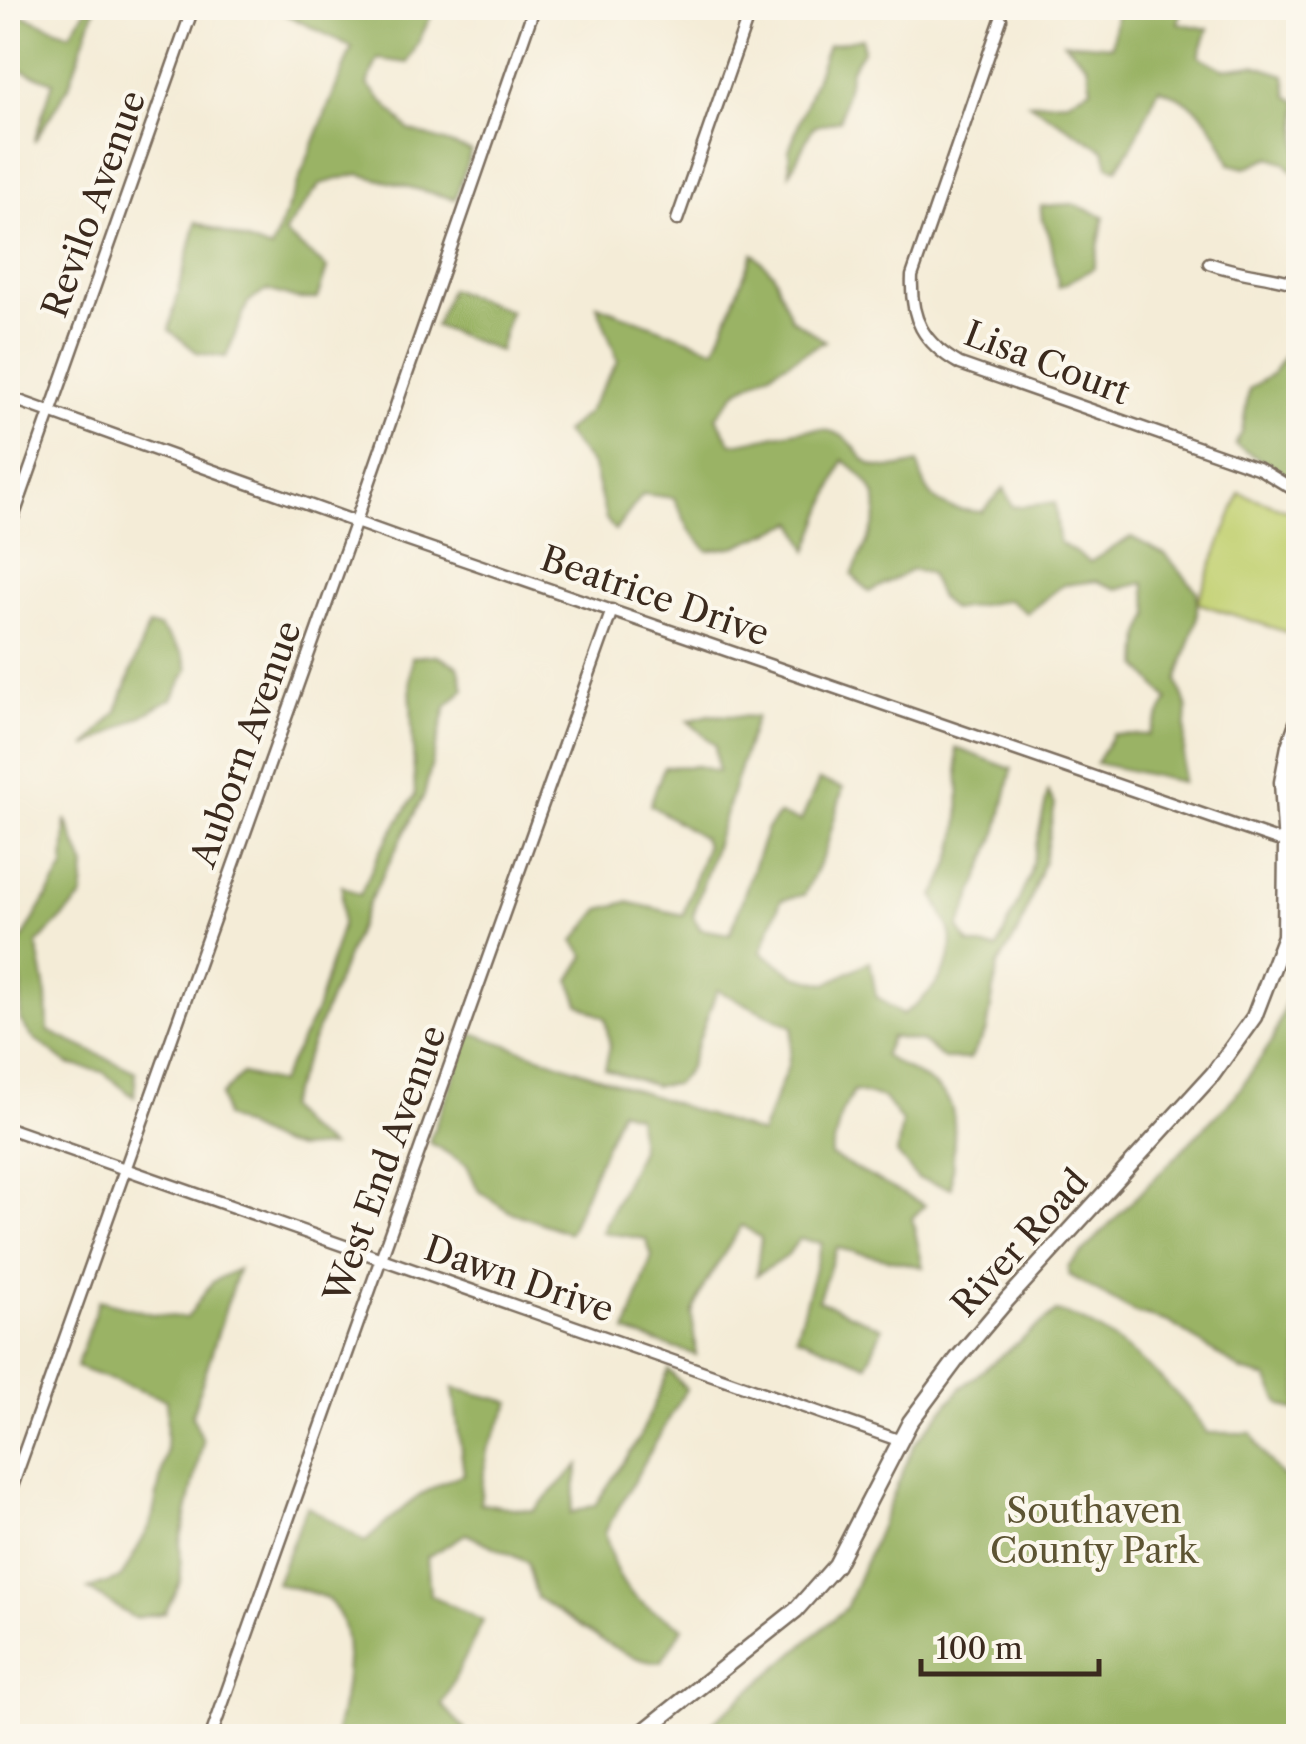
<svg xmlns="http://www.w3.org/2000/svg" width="1306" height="1744" font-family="'Libre Caslon Text',serif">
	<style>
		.green { fill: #c3d173; stroke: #7f7e48; stroke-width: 2.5 }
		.forest { fill: #9ab365; stroke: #6a6e42; stroke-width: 2.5 }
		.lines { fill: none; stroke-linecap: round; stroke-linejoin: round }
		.minor-casing { stroke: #7c6e5f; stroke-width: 15 }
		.tertiary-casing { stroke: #7c6e5f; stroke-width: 19 }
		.minor { stroke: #fff; stroke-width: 10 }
		.tertiary { stroke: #fff; stroke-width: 14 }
		.labels { text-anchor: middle; stroke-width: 8; stroke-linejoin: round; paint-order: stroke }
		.street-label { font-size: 35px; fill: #3b2a1e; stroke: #fbf7ec }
		.park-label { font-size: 35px; fill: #5d5433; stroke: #fbf7ec }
	</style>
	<rect width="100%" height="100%" fill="#fbf7ec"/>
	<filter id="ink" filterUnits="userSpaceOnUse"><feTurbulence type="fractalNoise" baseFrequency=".01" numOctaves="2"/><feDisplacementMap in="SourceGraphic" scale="20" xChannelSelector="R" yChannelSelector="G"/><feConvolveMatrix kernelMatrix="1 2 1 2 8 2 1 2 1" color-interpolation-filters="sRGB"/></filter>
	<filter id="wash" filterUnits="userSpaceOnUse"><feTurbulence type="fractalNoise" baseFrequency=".0048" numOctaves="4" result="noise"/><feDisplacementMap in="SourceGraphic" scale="40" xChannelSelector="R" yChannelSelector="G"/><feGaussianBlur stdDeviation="2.25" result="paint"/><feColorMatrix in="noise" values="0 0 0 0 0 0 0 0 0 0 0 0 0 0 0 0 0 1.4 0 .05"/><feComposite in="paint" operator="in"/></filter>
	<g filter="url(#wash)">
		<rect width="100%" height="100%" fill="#f4ecd7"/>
		<path class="green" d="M1240 493 1298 514V636L1197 603Z"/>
		<g class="forest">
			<path d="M87 8H95L69 86 34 142 53 82 8 65V10L70 34Z"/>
			<path d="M283 8H435L408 63 378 59 367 84 409 130 471 151 455 199 358 174 320 184 284 233 327 268 317 299H297L268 290 248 302 226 357 198 353 169 330 196 222 271 250 352 47 284 14Z"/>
			<path d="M1117 8H1182L1178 23 1208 29 1199 56 1223 69 1254 65 1285 75 1288 96 1298 102V177L1284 162 1270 157 1245 168 1230 164C1214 122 1202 105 1159 88L1133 144 1117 169 1108 166 1104 150 1029 103 1068 101 1091 88 1087 65 1064 42 1112 46Z"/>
			<path d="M862 38 863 51 851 69 840 120 813 127 790 173 789 150 828 45Z"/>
			<path d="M1072 204 1104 216 1094 268 1059 287C1055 271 1054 253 1050 237 1046 225 1040 219 1041 206Z"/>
			<path d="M753 253 773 273 791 318 825 341 737 391 716 417 732 444C758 441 801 426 825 430 872 438 845 483 918 463 927 504 942 509 982 512L1004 488 1013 507 1055 503 1059 542 1090 562 1131 537 1166 555 1197 591V619L1177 681 1187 708 1182 782 1096 763 1113 734 1149 735 1168 700 1139 666 1141 634 1150 614 1144 583 1117 589 1097 581 1063 585 1027 613 1008 600 952 610 940 598 929 573 912 570 869 592 852 575C874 523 898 499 843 460L808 551 795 522 737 546 708 551 689 529 674 498 643 494 615 531 606 519 593 466 564 432 587 413 618 361 597 305 715 349Z"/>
			<path d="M450 289 510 311 499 351 435 326Z"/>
			<path d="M1291 346C1292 371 1306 426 1293 447L1295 480 1235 445 1242 432 1249 389 1272 374Z"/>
			<path d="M148 626 159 627 182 653 188 669 172 699 86 747 117 711Z"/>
			<path d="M435 655 458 666 464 689 446 707 424 795 369 902 286 1107 303 1127 330 1147 297 1149 276 1143 225 1117 221 1096 242 1074 279 1083 315 1014 342 924V886L360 895 380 851 415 795 410 680 412 657Z"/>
			<path d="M708 715 756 717 693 916 700 929 730 934 767 829 779 815 801 821 819 780 843 788 825 852 804 895 781 900 761 952 796 976 826 984 870 961 876 996 902 1015C927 998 957 968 951 934 948 922 939 908 934 896 964 848 962 802 956 748L1012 769 998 830 959 928 969 944 997 949 1029 877 1048 792 1055 804 1044 861 1020 929 998 965 987 1030 970 1059H944L923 1042 891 1037 883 1056C966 1100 956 1096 951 1188L918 1179 897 1154 902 1122 884 1098 854 1091 841 1114 831 1156 925 1205 912 1218 923 1267 837 1248 818 1300 882 1328 867 1365 796 1336 822 1243 799 1239 786 1257 756 1275 761 1238 742 1225 705 1284 692 1314 696 1355 626 1332 652 1256 646 1239 602 1232 640 1149 637 1116 620 1110 569 1233 508 1211 478 1190 467 1165 429 1142 469 1037 476 1034 761 1134 788 1066 793 1027 717 990 687 1072 675 1084 655 1086 605 1069 610 1046 605 1018 579 1004 570 980 585 956 574 941 600 909 627 902 683 915 706 846 703 838 650 805 664 767 698 766 718 772 715 745 688 721Z"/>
			<path d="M66 819 85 867 82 898 37 944 47 996 48 1031 136 1072 134 1097 103 1072 68 1064 31 1036 20 1020 22 987 14 953 64 868Z"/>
			<path d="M1298 966V1412L1280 1404 1267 1378 1242 1371 1169 1322 1136 1313 1069 1275 1068 1267 1236 1095 1273 1040Z"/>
			<path d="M238 1269 192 1415 203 1441 180 1542 181 1580 165 1613 134 1618 88 1589 121 1578 151 1524 166 1452 167 1400 76 1367 99 1300 153 1314 187 1318 212 1282Z"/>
			<path d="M1056 1312C1102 1319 1184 1393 1207 1433H1252C1263 1455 1275 1472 1295 1487L1298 1486V1736H697L846 1608 914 1445 961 1388Z"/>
			<path d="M669 1370 686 1389 605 1532C619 1593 631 1599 683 1627L662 1661C633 1669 566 1615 537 1598L527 1562 466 1534 427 1557 430 1595 483 1621 442 1705 464 1728 466 1736H335C344 1702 360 1627 328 1600 316 1591 291 1588 276 1583L307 1506 365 1542C399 1512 419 1489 464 1474L453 1388 511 1402 487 1450 480 1503 533 1511 579 1465 571 1513 595 1505 639 1439Z"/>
		</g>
	</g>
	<g filter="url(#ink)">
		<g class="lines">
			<defs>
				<g id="minor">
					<path d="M1001 19 912 276C910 319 923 343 960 364L1260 469 1298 492"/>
					<path d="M677 220 751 8"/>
					<path d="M1209 263C1238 274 1268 275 1298 284"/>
					<path d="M8 397 406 540 1286 843"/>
					<path d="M8 532 193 8"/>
					<path d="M8 1128 901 1441"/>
					<path d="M8 1498 356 521 534 8"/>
					<path d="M211 1736 612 610"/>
				</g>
				<path id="tertiary" d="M638 1736 796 1610 836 1565 910 1422 957 1359 1007 1300 1213 1074 1254 1017 1285 936 1286 847 1282 782 1289 746 1298 720"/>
			</defs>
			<use href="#minor" class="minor-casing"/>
			<use href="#tertiary" class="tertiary-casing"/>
			<use href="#minor" class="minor"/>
			<use href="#tertiary" class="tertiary"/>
		</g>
	</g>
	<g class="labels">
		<g class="street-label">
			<text transform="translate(94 204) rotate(-70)" y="12">Revilo Avenue</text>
			<text transform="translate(1047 363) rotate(21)" y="12">Lisa Court</text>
			<text transform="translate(655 596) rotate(19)" y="12">Beatrice Drive</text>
			<text transform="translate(246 744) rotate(-70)" y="12">Auborn Avenue</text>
			<text transform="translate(385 1164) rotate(-70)" y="12">West End Avenue</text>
			<text transform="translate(1020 1243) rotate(-48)" y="12">River Road</text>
			<text transform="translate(519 1279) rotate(19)" y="12">Dawn Drive</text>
		</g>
		<g class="park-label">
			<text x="1094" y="1523">Southaven<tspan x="1094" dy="40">County Park</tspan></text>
		</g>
	</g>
	<rect width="1306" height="1744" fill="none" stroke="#fbf7ec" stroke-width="40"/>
	<path d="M921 1659v15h178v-15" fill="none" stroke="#3b2a1e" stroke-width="5"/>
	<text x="936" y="1659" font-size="30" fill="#3b2a1e" stroke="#fbf7ec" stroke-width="8" paint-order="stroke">100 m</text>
</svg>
